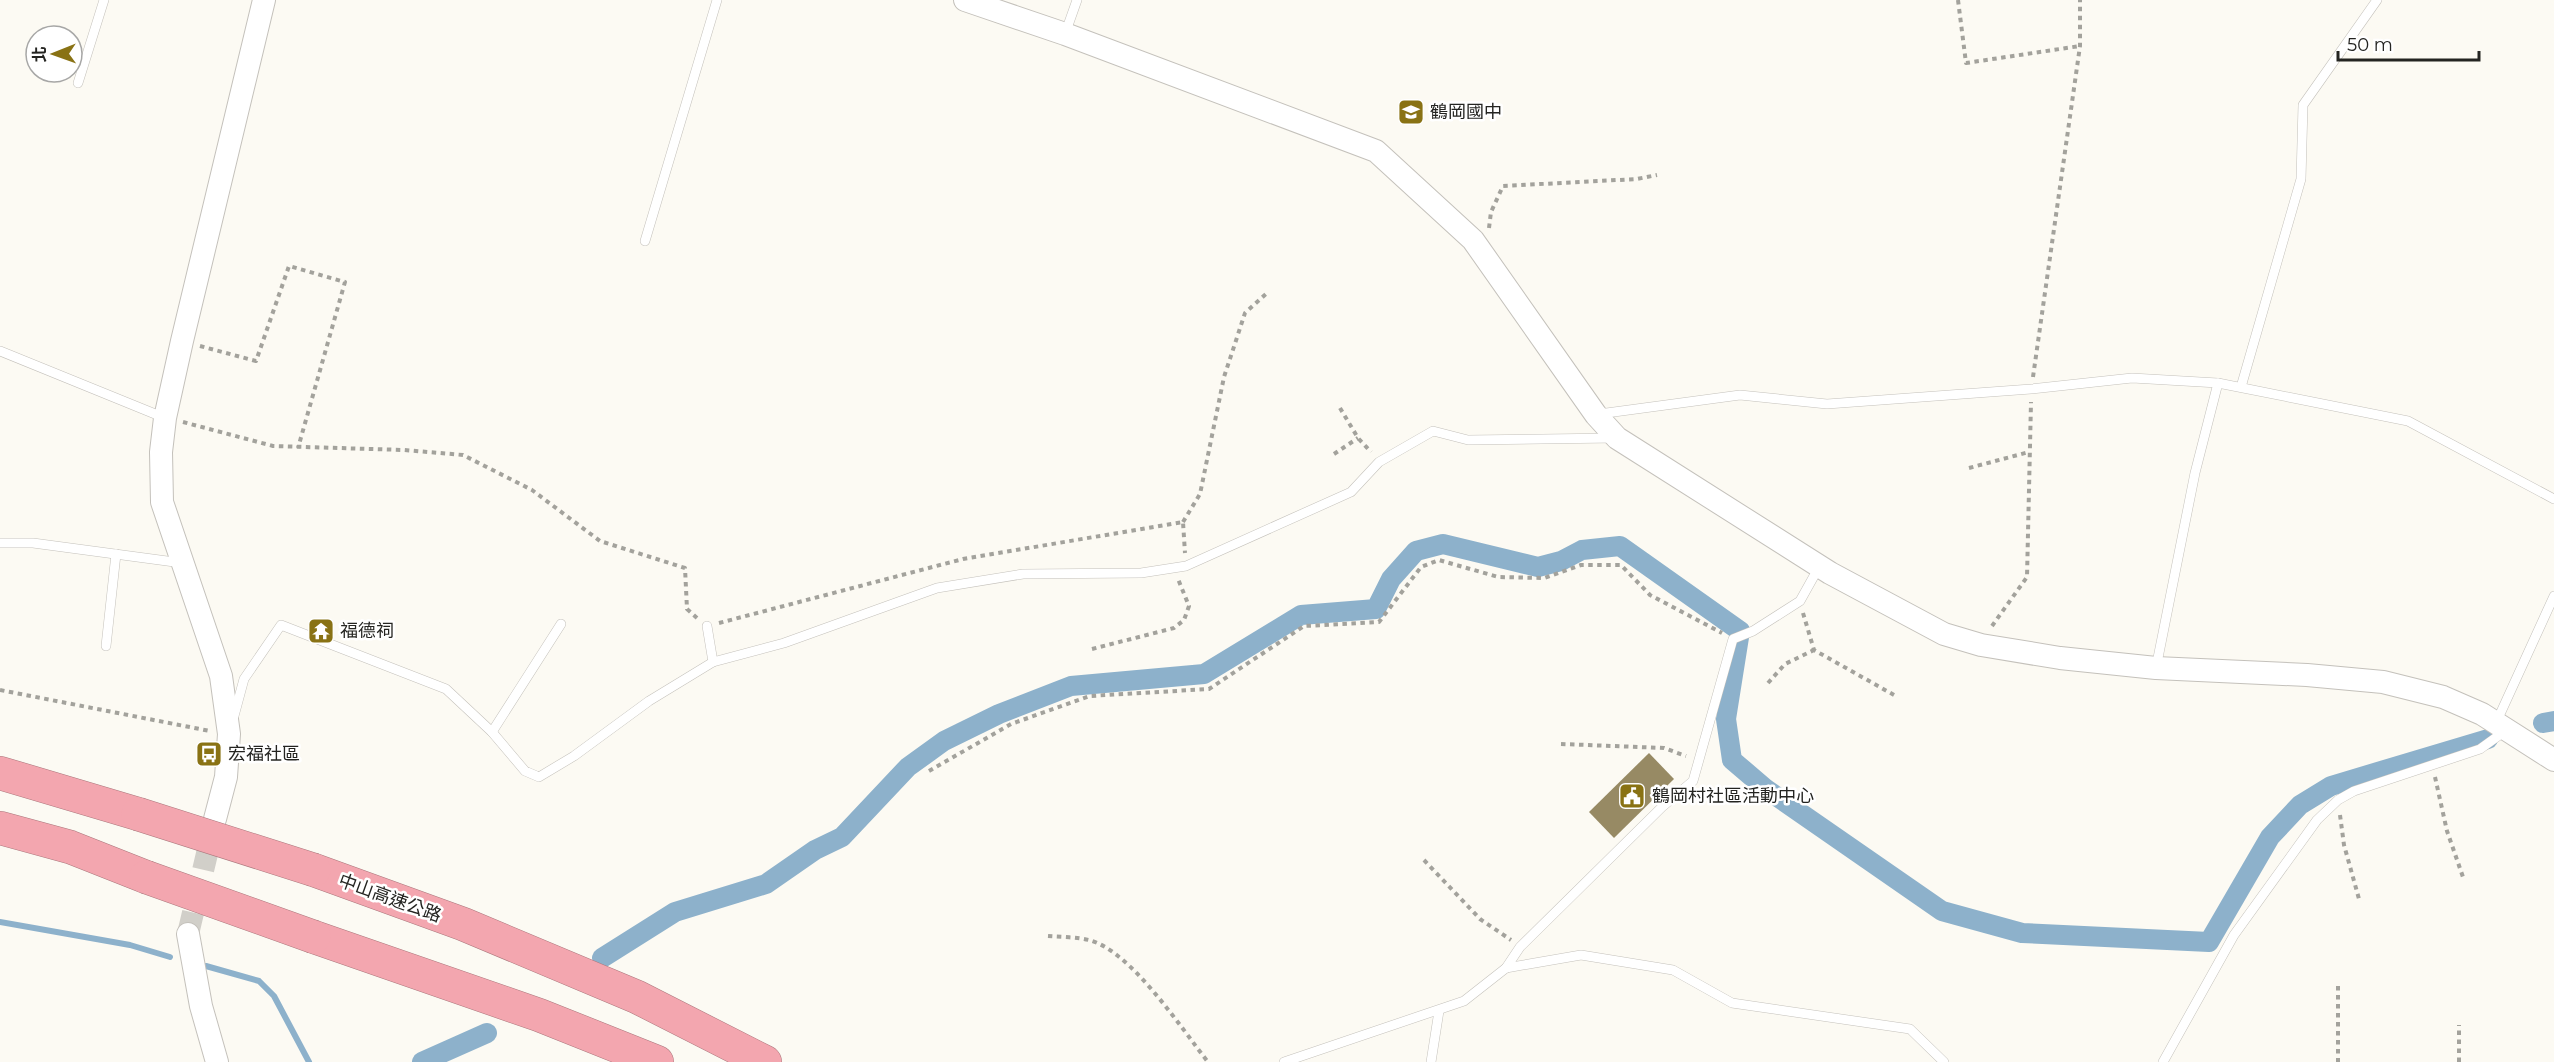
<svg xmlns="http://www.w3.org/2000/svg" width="2554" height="1062" font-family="Montserrat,'Noto Sans TC',sans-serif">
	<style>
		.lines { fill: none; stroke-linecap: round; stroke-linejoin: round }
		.stream { stroke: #8db1cb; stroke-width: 6 }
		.canal { stroke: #8db1cb; stroke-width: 20 }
		.building { fill: #978a64 }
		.tertiary-tunnel { stroke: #d1cfc9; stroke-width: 22; stroke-dasharray: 22 11; stroke-linecap: butt }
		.service-casing { stroke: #c4c1bb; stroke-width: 10 }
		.tertiary-casing { stroke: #c4c1bb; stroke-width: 24 }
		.motorway-casing { stroke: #ab787d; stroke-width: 34 }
		.path { stroke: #a3a29c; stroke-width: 4; stroke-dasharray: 4.5 4.5; stroke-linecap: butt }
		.service { stroke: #fff; stroke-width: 9 }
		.tertiary { stroke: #fff; stroke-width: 22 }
		.motorway { stroke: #f3a6af; stroke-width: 33 }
		.motorway-bridge-casing { stroke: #ab787d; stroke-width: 34; stroke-linecap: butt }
		.motorway-bridge { stroke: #f3a6af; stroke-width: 33 }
		.labels { text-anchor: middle; stroke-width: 5; stroke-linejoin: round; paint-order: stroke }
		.poi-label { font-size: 18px; fill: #242421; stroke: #fff; text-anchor: start }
		.street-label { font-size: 18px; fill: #242421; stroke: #fff }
	</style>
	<rect width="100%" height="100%" fill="#fcfaf3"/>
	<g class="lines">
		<g class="stream">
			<path d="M0 922 130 945 170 957"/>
			<path d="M206 966 259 981 274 996 309 1062"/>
		</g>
		<g class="canal">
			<path d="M2543 723 2554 721"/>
			<path d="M602 958 675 912 766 884 815 850 842 837 908 767 944 741 999 714 1071 686 1204 674 1301 615 1376 609 1391 579 1416 551 1443 544 1538 567 1561 561 1582 550 1620 546 1740 631 1726 719 1732 760 1766 789 1942 911 2022 933 2209 942 2270 837 2300 805 2331 786 2488 739"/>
			<path d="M422 1062 487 1033"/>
		</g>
	</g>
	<path class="building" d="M1649 753 1674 779 1614 838 1589 812Z"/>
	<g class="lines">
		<path class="tertiary-tunnel" d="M188 934 214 824"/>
		<defs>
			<g id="service">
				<path d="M1065 34 1077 0"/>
				<path d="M78 83 104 0"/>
				<path d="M645 241 717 0"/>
				<path d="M0 351 165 418"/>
				<path d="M2241 387 2301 179 2303 105 2377 0"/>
				<path d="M1599 414 1740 395 1827 404 2031 389 2132 378 2218 383 2408 421 2554 499"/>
				<path d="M0 543H33L182 563"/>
				<path d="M106 646 116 554"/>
				<path d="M713 662 784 643 937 588 1023 574 1141 573 1186 566 1351 492 1379 462 1433 431 1468 440 1615 438"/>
				<path d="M2156 668 2195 473 2218 383"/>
				<path d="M234 716 244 679 281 625 446 689 492 732 525 771 539 777 574 756 649 701 713 662 707 626"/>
				<path d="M2496 723 2554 596"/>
				<path d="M492 732 561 624"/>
				<path d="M1506 968 1581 955 1673 970 1732 1003 1910 1029 1944 1062"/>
				<path d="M1284 1062 1464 1001 1506 968 1520 947 1662 807 1693 781 1733 639 1753 631 1800 601 1819 567"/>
				<path d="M1431 1062 1439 1011"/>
				<path d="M2163 1062 2234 935 2317 820 2338 800 2354 791 2480 749 2505 731"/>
			</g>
			<g id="tertiary">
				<path d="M965 0 1065 34 1376 151 1473 240 1596 415 1617 438 1830 573 1944 634 1981 645 2060 658 2156 668 2307 675 2383 682 2443 697 2482 714 2554 760"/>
				<path d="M215 819 226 777 229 734 221 676 162 502 161 452 165 418 182 341 264 0"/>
				<path d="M188 934 201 1006 217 1062"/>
			</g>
			<g id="motorway">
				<path d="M0 773 138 814"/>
				<path d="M0 828 70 847 146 877"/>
				<path d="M314 870 463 924 637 997 765 1062"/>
				<path d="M314 937 539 1015 657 1062"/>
			</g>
		</defs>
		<use href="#service" class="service-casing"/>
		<use href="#tertiary" class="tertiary-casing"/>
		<use href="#motorway" class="motorway-casing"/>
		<g class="path">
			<path d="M1958 0 1966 63 2080 46"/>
			<path d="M1489 228 1491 212 1503 186 1637 179 1657 175"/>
			<path d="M200 346 256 361 289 266 345 282 298 448"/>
			<path d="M2033 377 2080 46V0"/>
			<path d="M1340 408 1358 438 1371 452"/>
			<path d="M183 422 273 446 404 450 463 455 532 490 600 541 685 568 687 609 697 618"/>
			<path d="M1334 454 1358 438"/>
			<path d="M1969 468 2029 452"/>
			<path d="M1183 522 1200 494 1224 377 1245 313 1268 292"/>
			<path d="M1803 613 1814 650 1894 695"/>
			<path d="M719 623 963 559 1183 522 1185 553"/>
			<path d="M1992 626 2027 577 2031 402"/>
			<path d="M1092 649 1174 628 1184 620 1189 606 1178 579"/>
			<path d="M1768 683 1785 664 1814 650"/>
			<path d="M0 690 210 731"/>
			<path d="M1561 744 1664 748 1686 756"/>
			<path d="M929 771 1011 724 1090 696 1209 689 1304 626 1379 622 1421 567 1439 560 1498 577 1544 578 1581 565H1621L1650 595 1722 633"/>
			<path d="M2435 777 2447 831 2464 880"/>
			<path d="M2340 815 2344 845 2359 899"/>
			<path d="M1424 860 1480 919 1511 940"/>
			<path d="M1048 936C1061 937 1076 937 1089 940 1131 951 1181 1028 1208 1062"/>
			<path d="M2338 986V1062"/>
			<path d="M2459 1062V1025"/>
		</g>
		<use href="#service" class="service"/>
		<use href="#tertiary" class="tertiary"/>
		<use href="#motorway" class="motorway"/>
		<defs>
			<g id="motorway-bridge">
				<path d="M138 814 314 870"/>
				<path d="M146 877 314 937"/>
			</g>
		</defs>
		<use href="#motorway-bridge" class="motorway-bridge-casing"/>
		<use href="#motorway-bridge" class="motorway-bridge"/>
	</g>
	<defs>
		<symbol id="school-square" viewBox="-11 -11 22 22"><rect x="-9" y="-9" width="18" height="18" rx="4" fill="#897214" stroke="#fff"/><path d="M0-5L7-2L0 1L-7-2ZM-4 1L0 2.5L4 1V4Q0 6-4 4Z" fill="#fff"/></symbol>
		<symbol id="temple-square" viewBox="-11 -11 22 22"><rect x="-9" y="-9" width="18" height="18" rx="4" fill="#897214" stroke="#fff"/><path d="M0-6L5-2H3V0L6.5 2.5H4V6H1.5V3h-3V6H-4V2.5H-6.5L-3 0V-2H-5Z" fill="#fff"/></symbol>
		<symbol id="bus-square" viewBox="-11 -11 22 22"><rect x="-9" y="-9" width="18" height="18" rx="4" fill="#897214" stroke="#fff"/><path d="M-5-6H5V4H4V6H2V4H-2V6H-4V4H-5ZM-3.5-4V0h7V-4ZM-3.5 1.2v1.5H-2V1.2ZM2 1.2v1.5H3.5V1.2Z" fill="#fff"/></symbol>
		<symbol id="civic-square" viewBox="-11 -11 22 22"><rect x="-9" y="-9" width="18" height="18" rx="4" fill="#897214" stroke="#fff"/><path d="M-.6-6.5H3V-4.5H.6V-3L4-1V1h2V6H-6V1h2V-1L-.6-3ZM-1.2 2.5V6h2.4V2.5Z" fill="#fff"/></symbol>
	</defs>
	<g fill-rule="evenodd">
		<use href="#school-square" x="1396" y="97" width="30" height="30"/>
		<use href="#temple-square" x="306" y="616" width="30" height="30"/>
		<use href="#bus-square" x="194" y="739" width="30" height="30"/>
		<use href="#civic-square" x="1617" y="781" width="30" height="30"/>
	</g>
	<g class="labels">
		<g class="poi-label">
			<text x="1430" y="118">鶴岡國中</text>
			<text x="340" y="637">福德祠</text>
			<text x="228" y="760">宏福社區</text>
			<text x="1652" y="802">鶴岡村社區活動中心</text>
		</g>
		<g class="street-label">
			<text transform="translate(390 898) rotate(20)" y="6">中山高速公路</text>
		</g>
	</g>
	<g transform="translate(54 54) rotate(269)"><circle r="28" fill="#ffffff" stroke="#a7a7a6" stroke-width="1.5"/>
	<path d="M0-4.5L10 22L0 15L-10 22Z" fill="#897214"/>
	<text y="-9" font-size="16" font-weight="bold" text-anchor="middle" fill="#242421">北</text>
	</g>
	<path d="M2338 51v9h141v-9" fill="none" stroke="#242421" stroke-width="3"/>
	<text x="2347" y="51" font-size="18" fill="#242421" stroke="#ffffff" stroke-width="4.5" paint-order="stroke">50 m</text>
</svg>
